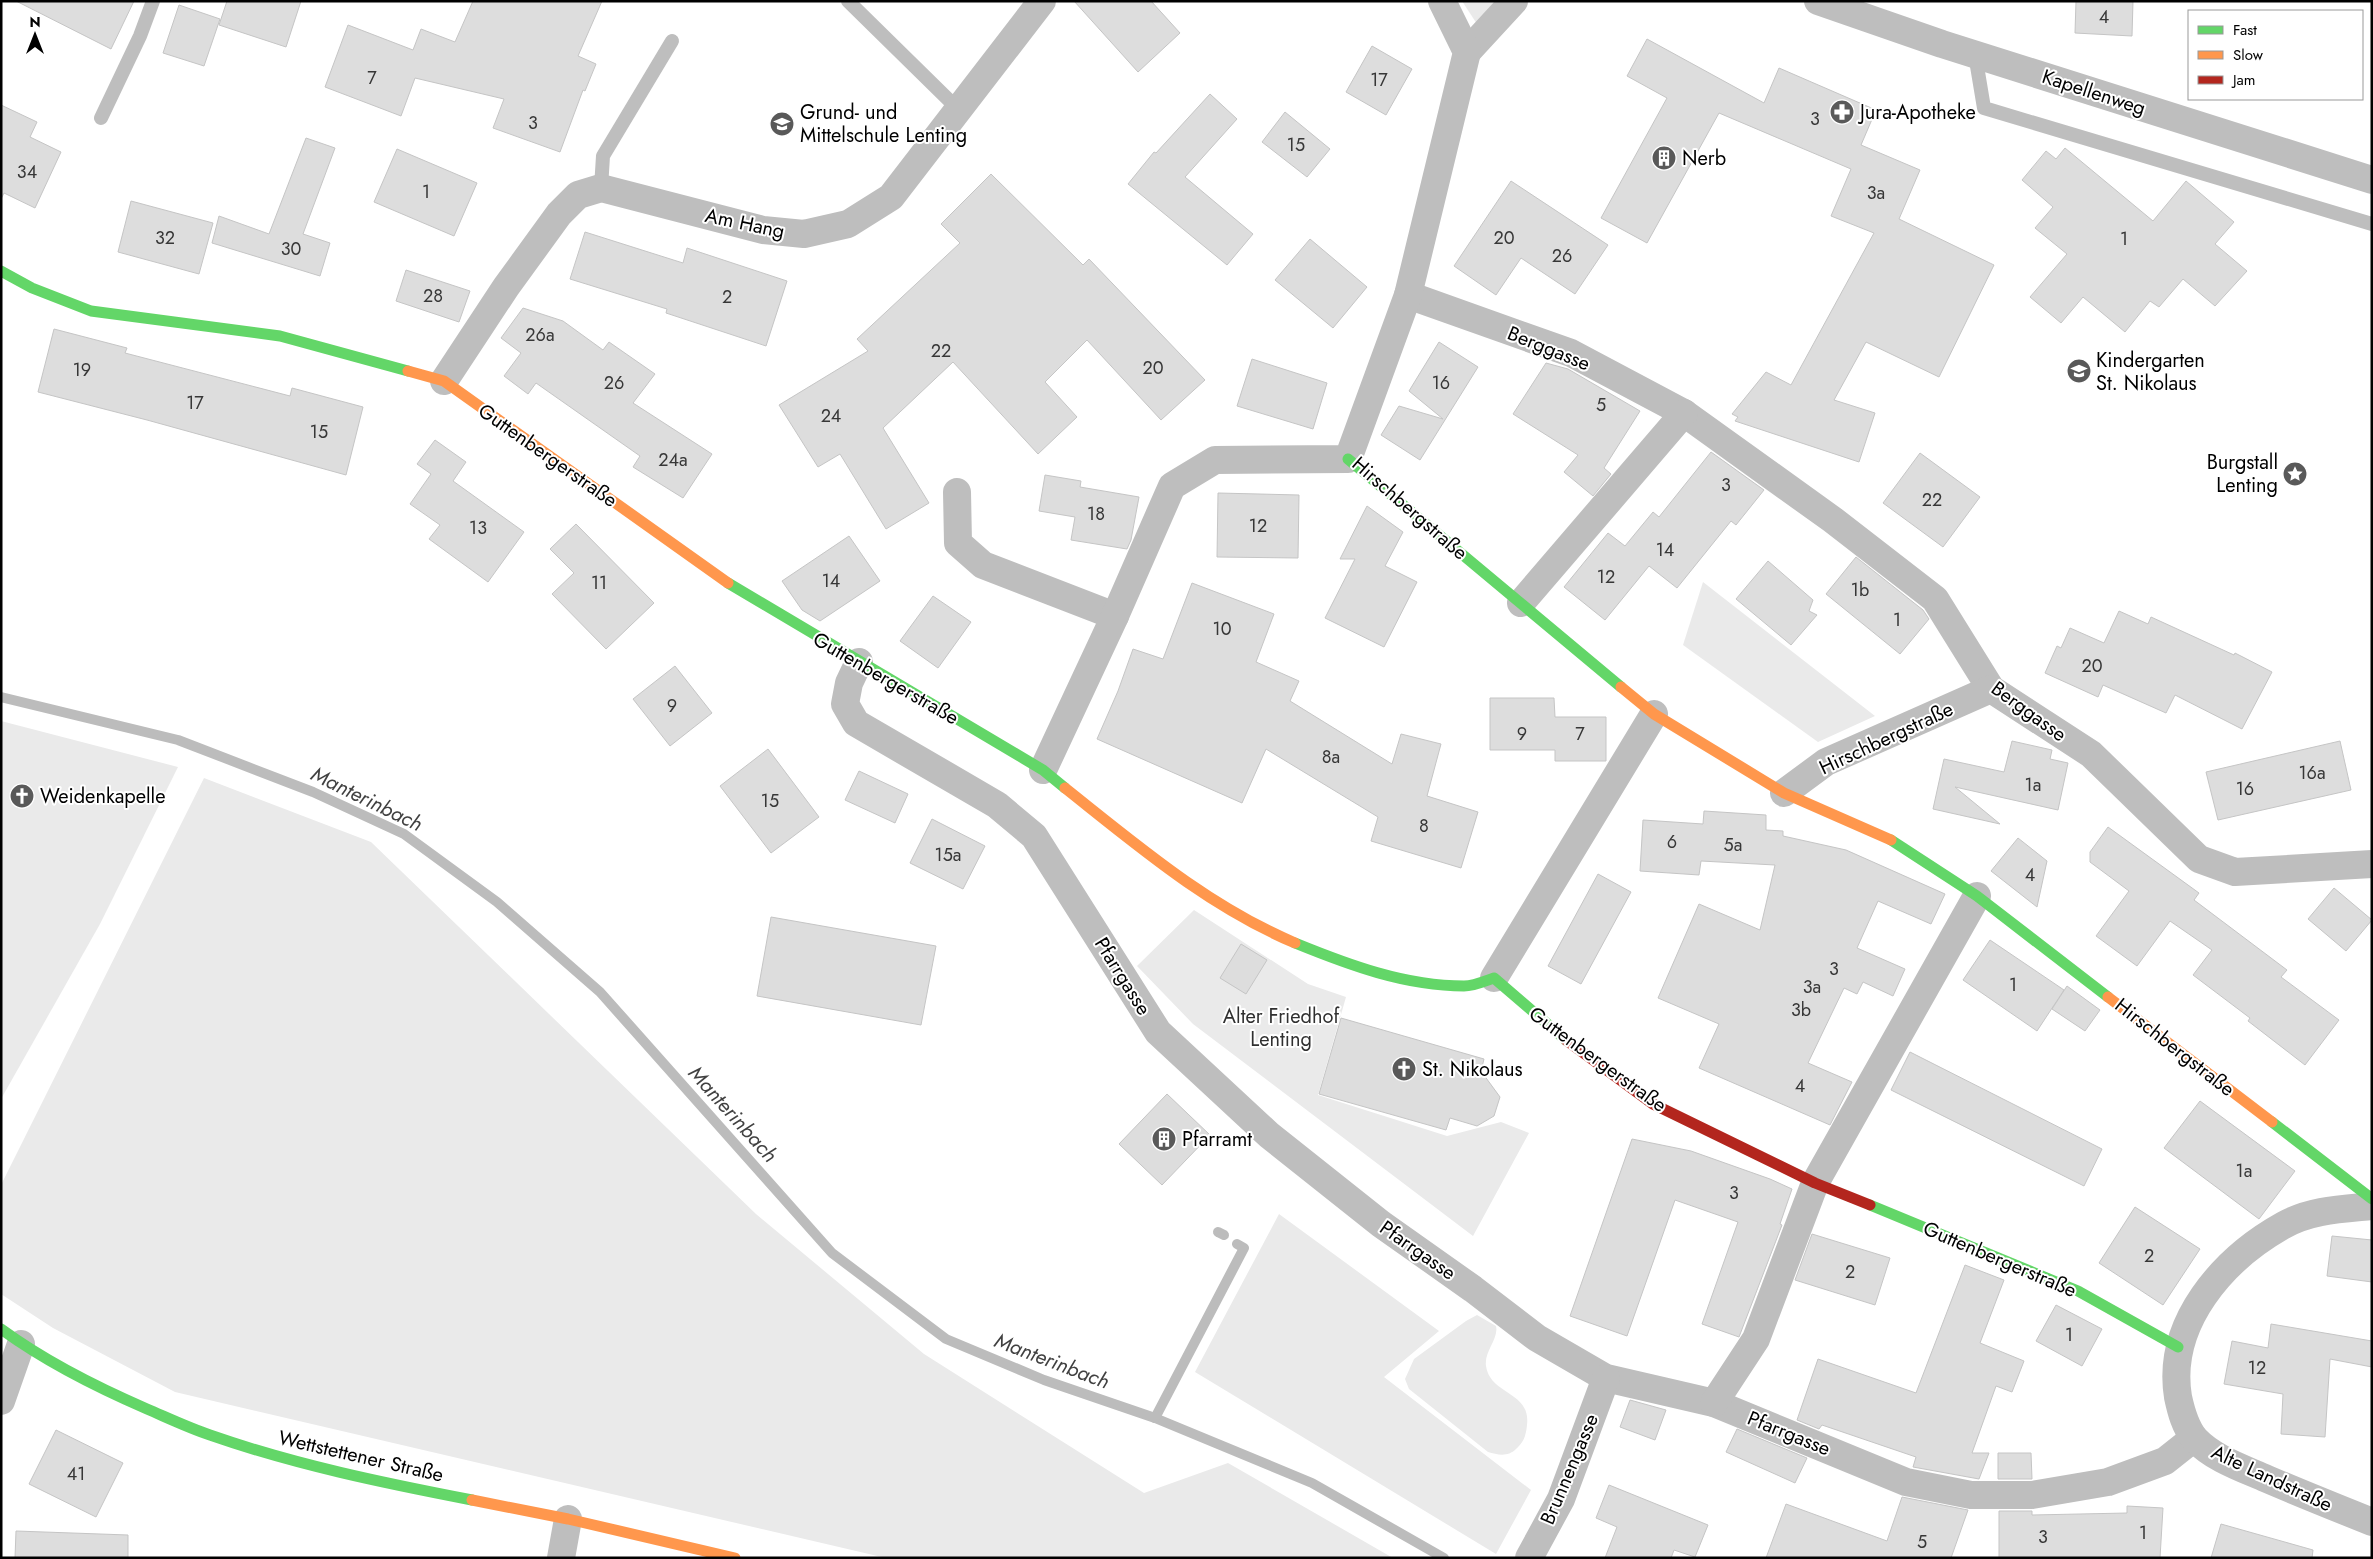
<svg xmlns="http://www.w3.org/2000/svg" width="2373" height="1559" font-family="Jost,sans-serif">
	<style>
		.green { fill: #eaeaea }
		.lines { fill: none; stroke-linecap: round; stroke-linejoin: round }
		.stream { stroke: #bcbcbc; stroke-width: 10 }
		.building { fill: #ddd; stroke: #c5c5c5 }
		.lane { stroke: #bebebe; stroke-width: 14 }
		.street { stroke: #bebebe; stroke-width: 28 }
		.fast { stroke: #63d668; stroke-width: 11 }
		.slow { stroke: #ff974d; stroke-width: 11 }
		.jam { stroke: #b3261e; stroke-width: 11 }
		.labels { text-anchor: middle; stroke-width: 4; stroke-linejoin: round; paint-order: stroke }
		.number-label { font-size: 18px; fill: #373737 }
		.street-label { font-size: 20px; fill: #000; stroke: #fff }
		.poi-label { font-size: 20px; fill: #000; stroke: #fff; text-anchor: start }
		.park-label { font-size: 20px; fill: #303030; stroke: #fff }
		.water-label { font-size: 21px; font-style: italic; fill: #414141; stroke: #fff }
	</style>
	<rect width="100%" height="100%" fill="#fff"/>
	<g class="green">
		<path d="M1462 1H1500L1477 24Z"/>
		<path d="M1703 582 1875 716 1818 742 1683 645Z"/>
		<path d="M1 721 178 767 100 924 1 1099Z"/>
		<path d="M204 778 371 842 756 1214 924 1354 1144 1493 1228 1463 1393 1558H886L175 1392 53 1328 1 1294V1185Z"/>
		<path d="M1194 910 1308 984 1346 997 1318 1095 1447 1136 1501 1122 1529 1133 1473 1236 1193 1024 1137 966Z"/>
		<path d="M1279 1214 1439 1331 1384 1377 1531 1490 1496 1554 1195 1372Z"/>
		<path d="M1477 1315 1496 1326C1499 1339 1484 1351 1486 1366 1490 1395 1531 1391 1527 1425 1526 1435 1524 1442 1516 1449 1508 1457 1498 1455 1488 1452L1409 1389 1405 1379 1414 1359 1466 1321Z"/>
	</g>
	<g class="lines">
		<g class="stream">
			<path d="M1 697 178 740 313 792 404 834 497 902 600 992 832 1253 946 1339 1044 1380 1155 1418 1312 1483 1444 1558"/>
			<path d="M1218 1232 1224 1235"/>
			<path d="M1155 1418 1244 1248 1237 1244"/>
		</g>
	</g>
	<g class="building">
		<path d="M16 1H134L111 49Z"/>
		<path d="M227 1H301L286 47 219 25Z"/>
		<path d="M473 1H602L578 56 596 64 585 91 583 90 560 152 493 128 504 99 415 78 401 116 325 87 348 25 413 50 421 29 455 42Z"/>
		<path d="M1074 1H1151L1180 33 1138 72Z"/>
		<path d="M2076 1H2133L2132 36 2075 33Z"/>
		<path d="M179 5 220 19 204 66 163 53Z"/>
		<path d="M1647 39 1764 103 1779 68 1876 110 1861 145 1920 170 1899 219 1994 265 1939 377 1866 342 1834 400 1875 413 1859 462 1735 421 1738 417 1732 414 1766 372 1791 385 1874 233 1831 216 1851 169 1719 113 1647 243 1601 218 1667 98 1627 76Z"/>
		<path d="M1372 46 1412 69 1386 115 1346 92Z"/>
		<path d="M1210 94 1237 119 1185 177 1253 234 1227 265 1128 184 1154 152 1156 153Z"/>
		<path d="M1 105 37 122 30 137 61 152 35 208 4 193 1 199Z"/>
		<path d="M1285 112 1330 149 1307 177 1262 142Z"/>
		<path d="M306 138 335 148 303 234 330 243 320 276 212 243 219 216 269 234Z"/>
		<path d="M2065 148 2153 221 2186 181 2234 222 2215 244 2247 271 2215 306 2183 279 2159 307 2150 301 2125 332 2083 297 2061 323 2030 297 2067 254 2035 228 2053 207 2022 180 2046 151 2056 159Z"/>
		<path d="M397 149 477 183 454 236 374 202Z"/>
		<path d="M991 174 1083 265 1089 259 1205 380 1161 420 1087 340 1045 382 1077 417 1038 454 953 362 883 428 929 503 886 529 840 454 818 467 779 405 868 351 857 339 960 243 941 224Z"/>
		<path d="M1511 181 1608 245 1575 294 1521 258 1496 295 1454 266Z"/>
		<path d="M131 201 213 223 199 274 118 252Z"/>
		<path d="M585 232 683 263 687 248 787 281 766 346 666 313 667 309 570 279Z"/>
		<path d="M1310 239 1367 287 1333 328 1275 280Z"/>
		<path d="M406 270 470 291 459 322 396 301Z"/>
		<path d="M523 308 563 321 603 350 609 342 655 374 633 403 712 454 683 498 633 467 640 456 536 383 528 394 504 376 521 353 501 338Z"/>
		<path d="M54 329 127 348 125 353 290 396 292 388 363 407 346 475 147 420 38 392Z"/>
		<path d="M1439 342 1478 367 1420 460 1381 435 1399 406 1443 419 1409 391Z"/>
		<path d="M1252 359 1327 383 1313 429 1237 406Z"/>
		<path d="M1546 363 1568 369 1640 411 1604 468 1611 474 1593 496 1564 472 1578 455 1513 414Z"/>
		<path d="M435 440 466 462 453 481 524 532 488 582 429 539 440 525 410 504 431 474 417 464Z"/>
		<path d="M1711 452 1764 490 1736 525 1731 521 1677 588 1649 566 1605 620 1564 587 1608 533 1625 546 1653 512 1659 517Z"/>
		<path d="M1920 453 1980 497 1943 547 1883 503Z"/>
		<path d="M1045 475 1081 481 1080 487 1139 497 1131 540 1127 549 1071 540 1075 517 1039 511Z"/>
		<path d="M1218 493 1299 495 1298 558 1217 557Z"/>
		<path d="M1367 506 1403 532 1385 566 1417 582 1384 647 1325 618 1355 559H1340Z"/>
		<path d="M576 524 654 603 606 649 552 594 574 573 550 549Z"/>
		<path d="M849 536 880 581 820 621 802 610 782 581Z"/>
		<path d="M1856 557 1923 610 1929 619 1900 654 1826 594Z"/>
		<path d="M1768 561 1813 600 1809 611 1817 615 1791 645 1736 599Z"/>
		<path d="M1192 583 1274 614 1256 662 1299 681 1290 701 1392 764 1401 734 1441 744 1427 796 1478 812 1461 868 1371 841 1378 817 1266 749 1242 803 1097 739 1118 691 1133 649 1163 659Z"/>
		<path d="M933 596 971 622 938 668 900 641Z"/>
		<path d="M2119 611 2148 624 2151 617 2234 655 2235 653 2272 672 2242 729 2175 695 2166 713 2103 685 2098 697 2045 673 2057 646 2061 648 2070 628 2104 643Z"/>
		<path d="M675 666 712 713 670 746 633 699Z"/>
		<path d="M1490 698H1554L1555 717H1606V761H1555V750H1490Z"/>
		<path d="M2012 741 2052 750 2050 759 2068 763 2058 810 1955 787 2000 824 1933 809 1944 759 2004 772Z"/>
		<path d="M2340 741 2351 790 2218 820 2206 772Z"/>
		<path d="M768 749 819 817 771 853 720 786Z"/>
		<path d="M859 771 908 794 895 823 845 800Z"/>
		<path d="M1704 811 1766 815V830L1783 831V836L1846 850 1945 894 1931 924 1878 901 1857 948 1905 969 1893 996 1863 982 1857 994 1844 988 1808 1063 1852 1082 1830 1125 1699 1068 1719 1024 1658 998 1699 904 1760 930 1775 865 1701 861 1699 875 1640 871 1643 820 1703 824Z"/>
		<path d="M932 819 985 846 963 889 910 863Z"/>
		<path d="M2108 827 2199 893 2194 900 2287 970 2281 977 2339 1020 2305 1065 2248 1021 2250 1018 2193 975 2212 950 2170 921 2137 966 2096 936 2129 891 2090 862V852Z"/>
		<path d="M2018 838 2047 861 2037 907 1991 871Z"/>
		<path d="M1598 874 1631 892 1581 984 1548 966Z"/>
		<path d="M2334 888 2372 920 2346 951 2308 919Z"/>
		<path d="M771 917 936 946 921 1025 757 996Z"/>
		<path d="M1990 940 2064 990 2037 1031 1963 980Z"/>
		<path d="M1241 944 1267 960 1246 994 1220 978Z"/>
		<path d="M2067 986 2100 1010 2085 1031 2052 1009Z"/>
		<path d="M1341 1018 1484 1059 1481 1071 1500 1097 1494 1116 1477 1126 1450 1118 1446 1130 1319 1094Z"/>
		<path d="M1910 1052 2102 1149 2084 1186 1891 1090Z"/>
		<path d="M1167 1094 1210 1135 1162 1185 1119 1144Z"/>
		<path d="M2200 1101 2295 1171 2259 1219 2164 1148Z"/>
		<path d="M1632 1139 1691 1151 1770 1179 1792 1189 1780 1224 1782 1225 1739 1337 1702 1324 1738 1222 1675 1200 1627 1336 1570 1316Z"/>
		<path d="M2135 1207 2200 1249 2163 1305 2099 1263Z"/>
		<path d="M1812 1234 1890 1258 1875 1305 1795 1280Z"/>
		<path d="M2332 1236 2372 1240V1282L2327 1276Z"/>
		<path d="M1965 1265 2004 1280 1980 1343 2024 1361 2012 1392 1996 1386 1972 1453H1989L1979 1479 1913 1467 1916 1457 1822 1425 1819 1429 1797 1420 1818 1359 1916 1393Z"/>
		<path d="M2056 1305 2102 1329 2082 1366 2036 1341Z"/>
		<path d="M2271 1324 2372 1341V1367L2330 1359 2325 1437 2281 1434 2283 1394 2224 1384 2232 1341 2268 1348Z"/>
		<path d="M1630 1400 1666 1410 1655 1440 1620 1427Z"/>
		<path d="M1737 1429 1807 1458 1795 1483 1726 1452Z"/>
		<path d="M56 1430 123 1463 96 1517 29 1484Z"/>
		<path d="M1998 1453H2031L2032 1479H1998Z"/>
		<path d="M1609 1485 1708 1525 1695 1557 1674 1550 1671 1558H1605L1617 1527 1596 1518Z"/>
		<path d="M1902 1497 1968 1510 1951 1558H1766L1786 1504 1887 1541Z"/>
		<path d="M2127 1506 2163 1508 2160 1558H1999V1511H2032V1515L2127 1513Z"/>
		<path d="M2221 1524 2313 1550 2312 1558H2211Z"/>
		<path d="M16 1531 128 1535V1558H15Z"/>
	</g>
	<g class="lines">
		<g class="lane">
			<path d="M848 1 960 111"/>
			<path d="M1975 54 1984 108 2372 224"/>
			<path d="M101 118 140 36 153 1"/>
			<path d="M601 188 603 156 672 41"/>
		</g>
		<g class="street">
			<path d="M1818 1 1942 44 2372 180"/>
			<path d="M1467 52 1514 1"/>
			<path d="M1408 295 1571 353 1684 413 1833 520 1935 599 1991 689 2091 754 2199 859 2235 872 2372 864"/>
			<path d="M444 381 506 287 559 214 578 195 601 188 763 230 804 234 848 224 891 197 1042 1"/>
			<path d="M957 492 958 543 983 565 1115 616"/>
			<path d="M1521 603 1684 413"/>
			<path d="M859 662 849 683 845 704 856 723 997 805 1034 836 1158 1032 1269 1135 1381 1224 1473 1289 1537 1338 1606 1378 1714 1403 1906 1482 1971 1495H2032L2108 1482 2165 1461 2194 1438"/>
			<path d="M1043 770 1115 616 1172 486 1215 460 1348 459 1408 295 1467 52 1442 1"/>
			<path d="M1784 793 1826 762 1991 689"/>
			<path d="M1494 978 1654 714"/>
			<path d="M2372 1206C2342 1209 2311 1210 2284 1225 2223 1259 2166 1323 2178 1397 2181 1411 2185 1427 2195 1439 2214 1459 2242 1468 2267 1479 2302 1494 2337 1508 2372 1522"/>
			<path d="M1 1401 21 1344"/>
			<path d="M1714 1403 1756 1339 1815 1183 1977 896"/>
			<path d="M561 1558 568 1519"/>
			<path d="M1529 1558 1561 1499 1606 1378"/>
		</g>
		<g class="fast">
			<path d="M1 271 32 288 91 311 280 336 408 371"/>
			<path d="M1348 459 1621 687"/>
			<path d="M728 583 1043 770 1065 788"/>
			<path d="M1891 840 1977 896 2108 997"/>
			<path d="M1295 943C1349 965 1405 986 1464 986 1474 986 1485 981 1494 978L1566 1040"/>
			<path d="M2272 1122 2372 1199"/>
			<path d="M1870 1205 2078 1291 2178 1347"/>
			<path d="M1 1329C46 1362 96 1387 147 1409 168 1418 189 1428 210 1435 296 1465 384 1483 472 1500"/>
		</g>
		<g class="slow">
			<path d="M408 371 444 381 728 583"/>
			<path d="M1621 687 1654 714 1784 793 1891 840"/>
			<path d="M1065 788C1138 846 1208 906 1295 943"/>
			<path d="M2108 997 2272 1122"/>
			<path d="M472 1500 568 1519 735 1558"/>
		</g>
		<path class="jam" d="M1566 1040 1653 1104 1815 1183 1870 1205"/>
	</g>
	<defs>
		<symbol id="pharmacy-disc" viewBox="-11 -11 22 22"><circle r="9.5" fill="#595959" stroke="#fff"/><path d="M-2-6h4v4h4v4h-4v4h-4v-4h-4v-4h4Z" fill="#fff"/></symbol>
		<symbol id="school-disc" viewBox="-11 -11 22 22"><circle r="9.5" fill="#595959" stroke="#fff"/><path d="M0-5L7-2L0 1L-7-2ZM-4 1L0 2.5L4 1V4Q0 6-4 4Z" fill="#fff"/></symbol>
		<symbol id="building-disc" viewBox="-11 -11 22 22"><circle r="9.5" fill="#595959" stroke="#fff"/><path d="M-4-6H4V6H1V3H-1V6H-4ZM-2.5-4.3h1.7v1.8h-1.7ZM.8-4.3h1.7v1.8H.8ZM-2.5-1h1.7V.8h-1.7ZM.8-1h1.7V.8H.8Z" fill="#fff"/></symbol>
		<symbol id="sight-disc" viewBox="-11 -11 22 22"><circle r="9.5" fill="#595959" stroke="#fff"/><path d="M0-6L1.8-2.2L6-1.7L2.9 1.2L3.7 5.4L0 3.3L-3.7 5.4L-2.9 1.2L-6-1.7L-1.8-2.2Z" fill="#fff"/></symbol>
		<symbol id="church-disc" viewBox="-11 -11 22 22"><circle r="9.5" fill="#595959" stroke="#fff"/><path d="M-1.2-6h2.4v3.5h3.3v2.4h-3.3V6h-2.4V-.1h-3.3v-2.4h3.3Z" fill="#fff"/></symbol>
	</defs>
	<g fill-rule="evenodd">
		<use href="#pharmacy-disc" x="1828" y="98" width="28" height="28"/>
		<use href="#school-disc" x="768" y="110" width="28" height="28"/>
		<use href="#building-disc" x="1650" y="144" width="28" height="28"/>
		<use href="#school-disc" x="2065" y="357" width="28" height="28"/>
		<use href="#sight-disc" x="2281" y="460" width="28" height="28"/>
		<use href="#church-disc" x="8" y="782" width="28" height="28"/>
		<use href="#church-disc" x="1390" y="1055" width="28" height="28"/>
		<use href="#building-disc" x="1150" y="1125" width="28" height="28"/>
	</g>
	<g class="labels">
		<g class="number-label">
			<text x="2104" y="23">4</text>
			<text x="372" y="84">7</text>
			<text x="1379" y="86">17</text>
			<text x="1815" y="125">3</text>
			<text x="533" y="129">3</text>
			<text x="1296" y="151">15</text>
			<text x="27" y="178">34</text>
			<text x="426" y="198">1</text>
			<text x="1876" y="199">3a</text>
			<text x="165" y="244">32</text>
			<text x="1504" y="244">20</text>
			<text x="2124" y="245">1</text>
			<text x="291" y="255">30</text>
			<text x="1562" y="262">26</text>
			<text x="433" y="302">28</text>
			<text x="727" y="303">2</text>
			<text x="540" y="341">26a</text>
			<text x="941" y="357">22</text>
			<text x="1153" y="374">20</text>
			<text x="82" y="376">19</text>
			<text x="614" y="389">26</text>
			<text x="1441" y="389">16</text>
			<text x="195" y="409">17</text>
			<text x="1601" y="411">5</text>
			<text x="831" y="422">24</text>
			<text x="319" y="438">15</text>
			<text x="673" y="466">24a</text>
			<text x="1726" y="491">3</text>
			<text x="1932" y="506">22</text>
			<text x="1096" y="520">18</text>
			<text x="1258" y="532">12</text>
			<text x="478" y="534">13</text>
			<text x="1665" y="556">14</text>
			<text x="1606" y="583">12</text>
			<text x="831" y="587">14</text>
			<text x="599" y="589">11</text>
			<text x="1860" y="596">1b</text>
			<text x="1897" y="626">1</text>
			<text x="1222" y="635">10</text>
			<text x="2092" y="672">20</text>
			<text x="672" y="712">9</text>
			<text x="1522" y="740">9</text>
			<text x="1580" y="740">7</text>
			<text x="1331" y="763">8a</text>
			<text x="2312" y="779">16a</text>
			<text x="2033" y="791">1a</text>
			<text x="2245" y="795">16</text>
			<text x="770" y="807">15</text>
			<text x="1424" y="832">8</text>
			<text x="1672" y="848">6</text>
			<text x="1733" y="851">5a</text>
			<text x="948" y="861">15a</text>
			<text x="2030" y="881">4</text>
			<text x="1834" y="975">3</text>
			<text x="2013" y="991">1</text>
			<text x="1812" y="993">3a</text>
			<text x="1801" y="1016">3b</text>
			<text x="1800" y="1092">4</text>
			<text x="2244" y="1177">1a</text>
			<text x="1734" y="1199">3</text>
			<text x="2149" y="1262">2</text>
			<text x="1850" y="1278">2</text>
			<text x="2069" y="1341">1</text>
			<text x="2257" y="1374">12</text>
			<text x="76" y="1480">41</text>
			<text x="2143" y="1539">1</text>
			<text x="2043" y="1543">3</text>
			<text x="1922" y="1548">5</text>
		</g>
		<g class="street-label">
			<text transform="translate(2094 92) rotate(18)" y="7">Kapellenweg</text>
			<text transform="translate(745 223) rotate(12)" y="7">Am Hang</text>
			<text transform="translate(1549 348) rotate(22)" y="7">Berggasse</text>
			<text transform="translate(548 455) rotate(35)" y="7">Guttenbergerstraße</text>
			<text transform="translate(1410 508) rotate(41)" y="7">Hirschbergstraße</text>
			<text transform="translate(886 678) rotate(30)" y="7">Guttenbergerstraße</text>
			<text transform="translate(2029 711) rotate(36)" y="7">Berggasse</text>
			<text transform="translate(1886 738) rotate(-25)" y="7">Hirschbergstraße</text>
			<text transform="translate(1123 976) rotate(58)" y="7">Pfarrgasse</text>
			<text transform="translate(2175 1047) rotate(38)" y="7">Hirschbergstraße</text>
			<text transform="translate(1598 1059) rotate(36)" y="7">Guttenbergerstraße</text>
			<text transform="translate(1418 1250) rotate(35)" y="7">Pfarrgasse</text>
			<text transform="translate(2000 1259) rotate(23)" y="7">Guttenbergerstraße</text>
			<text transform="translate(1789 1433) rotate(22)" y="7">Pfarrgasse</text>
			<text transform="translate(361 1456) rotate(13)" y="7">Wettstettener Straße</text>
			<text transform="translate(1569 1469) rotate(-67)" y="7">Brunnengasse</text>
			<text transform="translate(2272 1478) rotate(25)" y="7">Alte Landstraße</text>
		</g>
		<g class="poi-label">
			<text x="800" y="119">Grund- und<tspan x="800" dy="23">Mittelschule Lenting</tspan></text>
			<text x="1860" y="119">Jura-Apotheke</text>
			<text x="1682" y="165">Nerb</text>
			<text x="2096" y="367">Kindergarten<tspan x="2096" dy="23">St. Nikolaus</tspan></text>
			<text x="2278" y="469" text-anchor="end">Burgstall<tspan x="2278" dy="23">Lenting</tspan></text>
			<text x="40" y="803">Weidenkapelle</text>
			<text x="1422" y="1076">St. Nikolaus</text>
			<text x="1182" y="1146">Pfarramt</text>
		</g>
		<g class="park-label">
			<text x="1281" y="1023">Alter Friedhof<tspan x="1281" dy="23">Lenting</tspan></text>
		</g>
		<g class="water-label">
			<text transform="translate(367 799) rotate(26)" y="7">Manterinbach</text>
			<text transform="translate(733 1114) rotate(48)" y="7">Manterinbach</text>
			<text transform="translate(1052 1361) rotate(21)" y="7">Manterinbach</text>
		</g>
	</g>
	<rect width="2373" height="1559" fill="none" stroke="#000000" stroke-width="5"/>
	<rect x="2188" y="10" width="175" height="90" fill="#ffffff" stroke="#999999"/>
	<rect x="2198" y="26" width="25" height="8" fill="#63d668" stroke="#999999"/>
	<text x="2233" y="35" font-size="15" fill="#000000">Fast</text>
	<rect x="2198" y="51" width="25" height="8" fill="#ff974d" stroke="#999999"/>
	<text x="2233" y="60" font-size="15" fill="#000000">Slow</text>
	<rect x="2198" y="76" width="25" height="8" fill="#b3261e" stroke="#999999"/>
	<text x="2233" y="85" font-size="15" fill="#000000">Jam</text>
	<g transform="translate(35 35)" stroke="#ffffff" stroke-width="4" paint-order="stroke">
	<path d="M0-4L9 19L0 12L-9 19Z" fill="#000000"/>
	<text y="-8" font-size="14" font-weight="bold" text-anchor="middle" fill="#000000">N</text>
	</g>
</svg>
